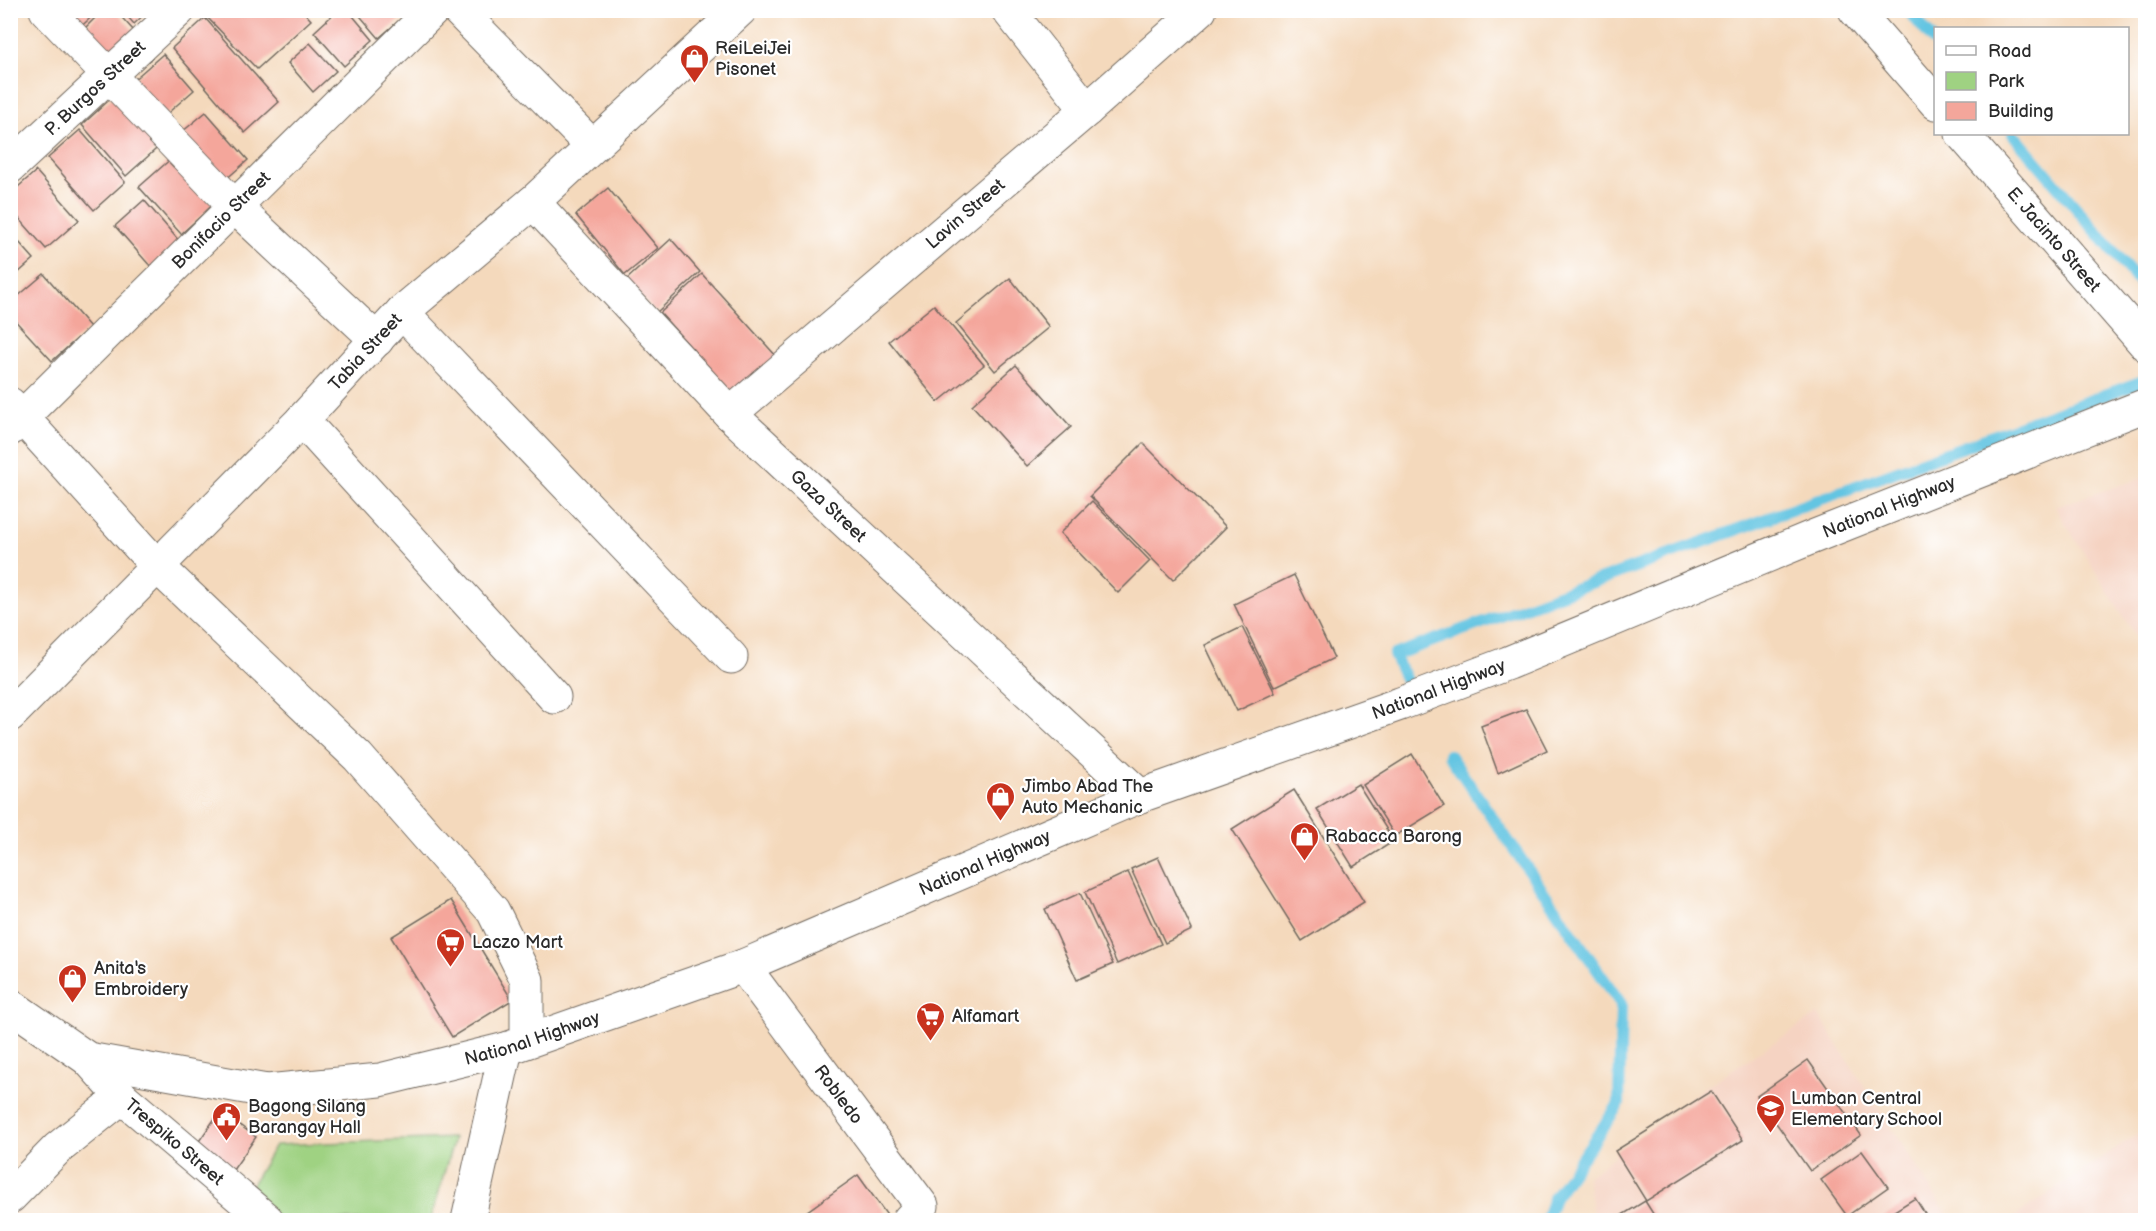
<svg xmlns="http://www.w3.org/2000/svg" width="2156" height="1231" font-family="'Balsamiq Sans',sans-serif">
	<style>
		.built { fill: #f5d3c2 }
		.green { fill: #9fd282; stroke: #657e56; stroke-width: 1.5 }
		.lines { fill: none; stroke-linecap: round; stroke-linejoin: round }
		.stream { stroke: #64c5e2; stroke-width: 12 }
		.building { fill: #f4a69b }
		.street-casing { stroke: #71685e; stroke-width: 35 }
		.secondary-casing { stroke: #71685e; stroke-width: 35 }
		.primary-casing { stroke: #71685e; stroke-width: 35 }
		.street { stroke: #fff; stroke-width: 33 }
		.secondary { stroke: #fff; stroke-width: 33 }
		.primary { stroke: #fff; stroke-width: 33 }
		.labels { text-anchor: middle; stroke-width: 4.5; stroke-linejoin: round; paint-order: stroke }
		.poi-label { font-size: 18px; fill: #2b2b2b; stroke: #fff; text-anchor: start }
		.street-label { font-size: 18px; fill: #2b2b2b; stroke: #fff }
	</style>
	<rect width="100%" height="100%" fill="#fff"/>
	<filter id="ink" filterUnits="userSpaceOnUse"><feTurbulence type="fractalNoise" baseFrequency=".0167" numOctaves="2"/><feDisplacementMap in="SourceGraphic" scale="12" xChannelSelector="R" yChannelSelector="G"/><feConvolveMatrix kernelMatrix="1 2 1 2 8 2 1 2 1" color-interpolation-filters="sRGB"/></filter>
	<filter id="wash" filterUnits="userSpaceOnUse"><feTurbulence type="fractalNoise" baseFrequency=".008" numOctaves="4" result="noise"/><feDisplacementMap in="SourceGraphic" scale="24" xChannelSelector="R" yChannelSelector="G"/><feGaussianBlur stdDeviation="1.35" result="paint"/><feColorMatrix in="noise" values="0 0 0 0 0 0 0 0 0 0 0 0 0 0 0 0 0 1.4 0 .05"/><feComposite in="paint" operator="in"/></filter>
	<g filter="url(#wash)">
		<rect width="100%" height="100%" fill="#f4d9bc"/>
		<g class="built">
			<path d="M2145 477H2146L2145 651 2055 507Z"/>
			<path d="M1818 1014 1951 1220H1594L1587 1177 1702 1089Z"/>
			<path d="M2145 1129V1220H2010Z"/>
		</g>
		<path class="green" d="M454 1138 431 1220H281L248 1191 275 1145Z"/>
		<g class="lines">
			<g class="stream">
				<path d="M1908 10 1936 43"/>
				<path d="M2013 134 2146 290"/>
				<path d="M1411 691 1394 655 2146 380"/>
				<path d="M1449 755 1621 1004 1619 1104 1554 1198 1546 1220"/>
			</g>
		</g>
		<g id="blocks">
			<g class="building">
				<path d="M54 10H99L74 33Z"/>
				<path d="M103 10H115L134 31 100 62 77 36Z"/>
				<path d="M122 10H149L134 24Z"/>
				<path d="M213 10H302L311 20 257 69 206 16Z"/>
				<path d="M338 10H348L373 40 344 66 314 32Z"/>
				<path d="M355 10H411L379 38Z"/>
				<path d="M205 18 279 102 245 133 172 48Z"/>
				<path d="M310 43 336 71 313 92 288 63Z"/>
				<path d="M163 54 194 90 161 119 130 83Z"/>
				<path d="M119 91 164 142 126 176 82 125Z"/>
				<path d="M206 112 248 160 224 181 182 132Z"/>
				<path d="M80 130 125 182 94 210 48 158Z"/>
				<path d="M173 157 214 204 181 234 139 187Z"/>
				<path d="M36 171 79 220 46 249 10 208V194Z"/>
				<path d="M608 188 658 248 625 275 576 215Z"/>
				<path d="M144 200 180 242 151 267 115 226Z"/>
				<path d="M10 232 34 259 10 280Z"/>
				<path d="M671 239 700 272 656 313 626 280Z"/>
				<path d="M44 274 90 327 52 361 10 315V303Z"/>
				<path d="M702 274 786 367 744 406 660 313Z"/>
				<path d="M1010 278 1049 327 995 371 956 323Z"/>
				<path d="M934 305 984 365 938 402 889 341Z"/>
				<path d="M1016 365 1071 427 1027 466 972 405Z"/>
				<path d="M1143 443 1226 527 1173 580 1090 496Z"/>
				<path d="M1092 501 1150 561 1118 593 1060 533Z"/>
				<path d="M1294 575 1334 658 1274 687 1234 604Z"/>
				<path d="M1242 627 1275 693 1237 711 1205 645Z"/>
				<path d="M1526 709 1547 750 1498 773 1481 726Z"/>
				<path d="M1412 754 1444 806 1395 836 1363 785Z"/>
				<path d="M1358 784 1394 841 1353 867 1317 809Z"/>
				<path d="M1294 790 1364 902 1302 941 1232 829Z"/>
				<path d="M1158 857 1192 930 1165 943 1131 869Z"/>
				<path d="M1128 872 1161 944 1117 964 1085 892Z"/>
				<path d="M1080 893 1113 964 1077 980 1045 909Z"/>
				<path d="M451 900 512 1000 452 1037 391 937Z"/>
				<path d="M1808 1060 1861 1135 1810 1171 1757 1096Z"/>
				<path d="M1711 1091 1743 1140 1646 1201 1615 1151Z"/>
				<path d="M220 1111 256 1137 233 1170 197 1144Z"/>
				<path d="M1862 1151 1888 1187 1847 1216 1821 1180Z"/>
				<path d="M858 1175 889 1218 886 1220H812L806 1212Z"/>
				<path d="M1915 1198 1925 1214 1916 1220H1880Z"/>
				<path d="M1645 1201 1657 1220H1614Z"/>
			</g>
		</g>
	</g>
	<g filter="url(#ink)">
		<use href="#blocks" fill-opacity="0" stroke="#71685e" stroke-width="1.5"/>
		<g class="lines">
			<defs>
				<g id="street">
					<path d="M46 10 235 207 377 340"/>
					<path d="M458 10 592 146"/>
					<path d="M1008 10 1087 110"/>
					<path id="s1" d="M10 167 179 10"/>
					<path id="s2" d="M533 202 730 414 1140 796"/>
					<path d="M402 312 731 657"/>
					<path d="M10 404 157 566 358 757 493 911 527 980V1041"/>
					<path id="s3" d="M730 414 1087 110 1200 10"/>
					<path d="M302 420 554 697"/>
					<path id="s4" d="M10 429 433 10"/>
					<path id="s5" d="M10 715 302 420 402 312 533 202 740 10"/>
					<path id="s6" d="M743 966 922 1206 909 1220"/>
					<path id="s7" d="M88 1059 122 1097 267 1220"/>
					<path d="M10 1197 57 1149 122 1097"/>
					<path d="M468 1220 506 1049"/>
				</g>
				<g id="secondary">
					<path d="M1855 10 1936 103"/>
					<path id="s8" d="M1962 134 2146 345"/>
				</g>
				<g id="primary">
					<path id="s9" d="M10 1005 88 1059 267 1091 380 1080 506 1049 743 966 1140 796 1400 704 1508 663 1810 538 2146 405"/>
				</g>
			</defs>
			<use href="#street" class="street-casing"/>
			<use href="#secondary" class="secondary-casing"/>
			<use href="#primary" class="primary-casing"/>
			<use href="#street" class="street"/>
			<use href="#secondary" class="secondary"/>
			<use href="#primary" class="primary"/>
		</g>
	</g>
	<defs>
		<symbol id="shop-pin" viewBox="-11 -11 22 30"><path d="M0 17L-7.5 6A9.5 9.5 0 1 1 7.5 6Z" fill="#c8321e" stroke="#fff"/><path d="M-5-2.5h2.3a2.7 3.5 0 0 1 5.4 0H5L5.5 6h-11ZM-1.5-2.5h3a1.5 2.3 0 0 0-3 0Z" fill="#fff"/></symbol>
		<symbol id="supermarket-pin" viewBox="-11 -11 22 30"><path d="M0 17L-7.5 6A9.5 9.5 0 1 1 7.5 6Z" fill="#c8321e" stroke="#fff"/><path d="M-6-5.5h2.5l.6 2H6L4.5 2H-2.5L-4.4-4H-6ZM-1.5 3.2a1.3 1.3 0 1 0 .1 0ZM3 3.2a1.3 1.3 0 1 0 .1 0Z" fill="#fff"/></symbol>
		<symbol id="school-pin" viewBox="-11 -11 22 30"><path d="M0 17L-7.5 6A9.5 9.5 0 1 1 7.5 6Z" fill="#c8321e" stroke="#fff"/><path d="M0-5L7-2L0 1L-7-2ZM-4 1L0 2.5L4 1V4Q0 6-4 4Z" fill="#fff"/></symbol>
		<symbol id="civic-pin" viewBox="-11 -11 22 30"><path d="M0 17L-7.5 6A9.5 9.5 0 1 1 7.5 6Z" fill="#c8321e" stroke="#fff"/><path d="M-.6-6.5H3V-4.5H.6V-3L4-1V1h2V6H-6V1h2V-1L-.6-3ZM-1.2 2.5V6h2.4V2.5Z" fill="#fff"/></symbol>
	</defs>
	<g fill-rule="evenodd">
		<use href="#shop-pin" x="678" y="42" width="33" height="45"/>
		<use href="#shop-pin" x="984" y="780" width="33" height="45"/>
		<use href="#shop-pin" x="1288" y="820" width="33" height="45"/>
		<use href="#supermarket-pin" x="434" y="926" width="33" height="45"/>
		<use href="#shop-pin" x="56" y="962" width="33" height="45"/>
		<use href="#supermarket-pin" x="914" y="1000" width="33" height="45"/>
		<use href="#school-pin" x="1754" y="1092" width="33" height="45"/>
		<use href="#civic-pin" x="210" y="1100" width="33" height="45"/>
	</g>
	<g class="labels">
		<g class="poi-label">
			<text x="715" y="54">ReiLeiJei<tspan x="715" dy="21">Pisonet</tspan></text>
			<text x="1022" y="792">Jimbo Abad The<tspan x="1022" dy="21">Auto Mechanic</tspan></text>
			<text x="1325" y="842">Rabacca Barong</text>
			<text x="472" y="948">Laczo Mart</text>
			<text x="94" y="974">Anita's<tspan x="94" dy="21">Embroidery</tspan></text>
			<text x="952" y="1022">Alfamart</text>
			<text x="1791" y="1104">Lumban Central<tspan x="1791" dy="21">Elementary School</tspan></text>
			<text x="248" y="1112">Bagong Silang<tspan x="248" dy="21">Barangay Hall</tspan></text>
		</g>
		<g class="street-label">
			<text dy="6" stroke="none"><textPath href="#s1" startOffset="116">P. Burgos Street</textPath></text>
			<text dy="6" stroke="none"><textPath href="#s3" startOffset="309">Lavin Street</textPath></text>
			<text dy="6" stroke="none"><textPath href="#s4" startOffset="297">Bonifacio Street</textPath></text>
			<text dy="6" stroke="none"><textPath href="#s8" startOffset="140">E. Jacinto Street</textPath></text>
			<text dy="6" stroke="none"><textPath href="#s5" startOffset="508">Tabia Street</textPath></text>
			<text dy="6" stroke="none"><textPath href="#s2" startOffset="424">Gaza Street</textPath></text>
			<text dy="6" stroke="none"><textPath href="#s9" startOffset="2006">National Highway</textPath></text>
			<text dy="6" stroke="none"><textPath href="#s9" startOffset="1520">National Highway</textPath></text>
			<text dy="6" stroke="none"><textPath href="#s9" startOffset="1034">National Highway</textPath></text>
			<text dy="6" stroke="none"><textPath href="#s9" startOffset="548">National Highway</textPath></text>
			<text dy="6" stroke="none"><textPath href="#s6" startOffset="160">Robledo</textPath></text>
			<text dy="6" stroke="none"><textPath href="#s7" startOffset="120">Trespiko Street</textPath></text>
		</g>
	</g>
	<rect width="2156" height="1231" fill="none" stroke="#fff" stroke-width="36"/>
	<rect x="1934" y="27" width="195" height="108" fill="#ffffff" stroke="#aaaaaa" stroke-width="1.5"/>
	<rect x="1946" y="46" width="30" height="9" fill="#ffffff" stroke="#aaaaaa" stroke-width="1.5"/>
	<text x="1988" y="57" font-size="18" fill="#2b2b2b">Road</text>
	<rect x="1946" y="72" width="30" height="18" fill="#9fd282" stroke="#aaaaaa" stroke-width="1.5"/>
	<text x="1988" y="87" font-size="18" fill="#2b2b2b">Park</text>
	<rect x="1946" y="102" width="30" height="18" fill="#f4a69b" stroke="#aaaaaa" stroke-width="1.5"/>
	<text x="1988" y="117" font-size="18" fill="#2b2b2b">Building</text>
</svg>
